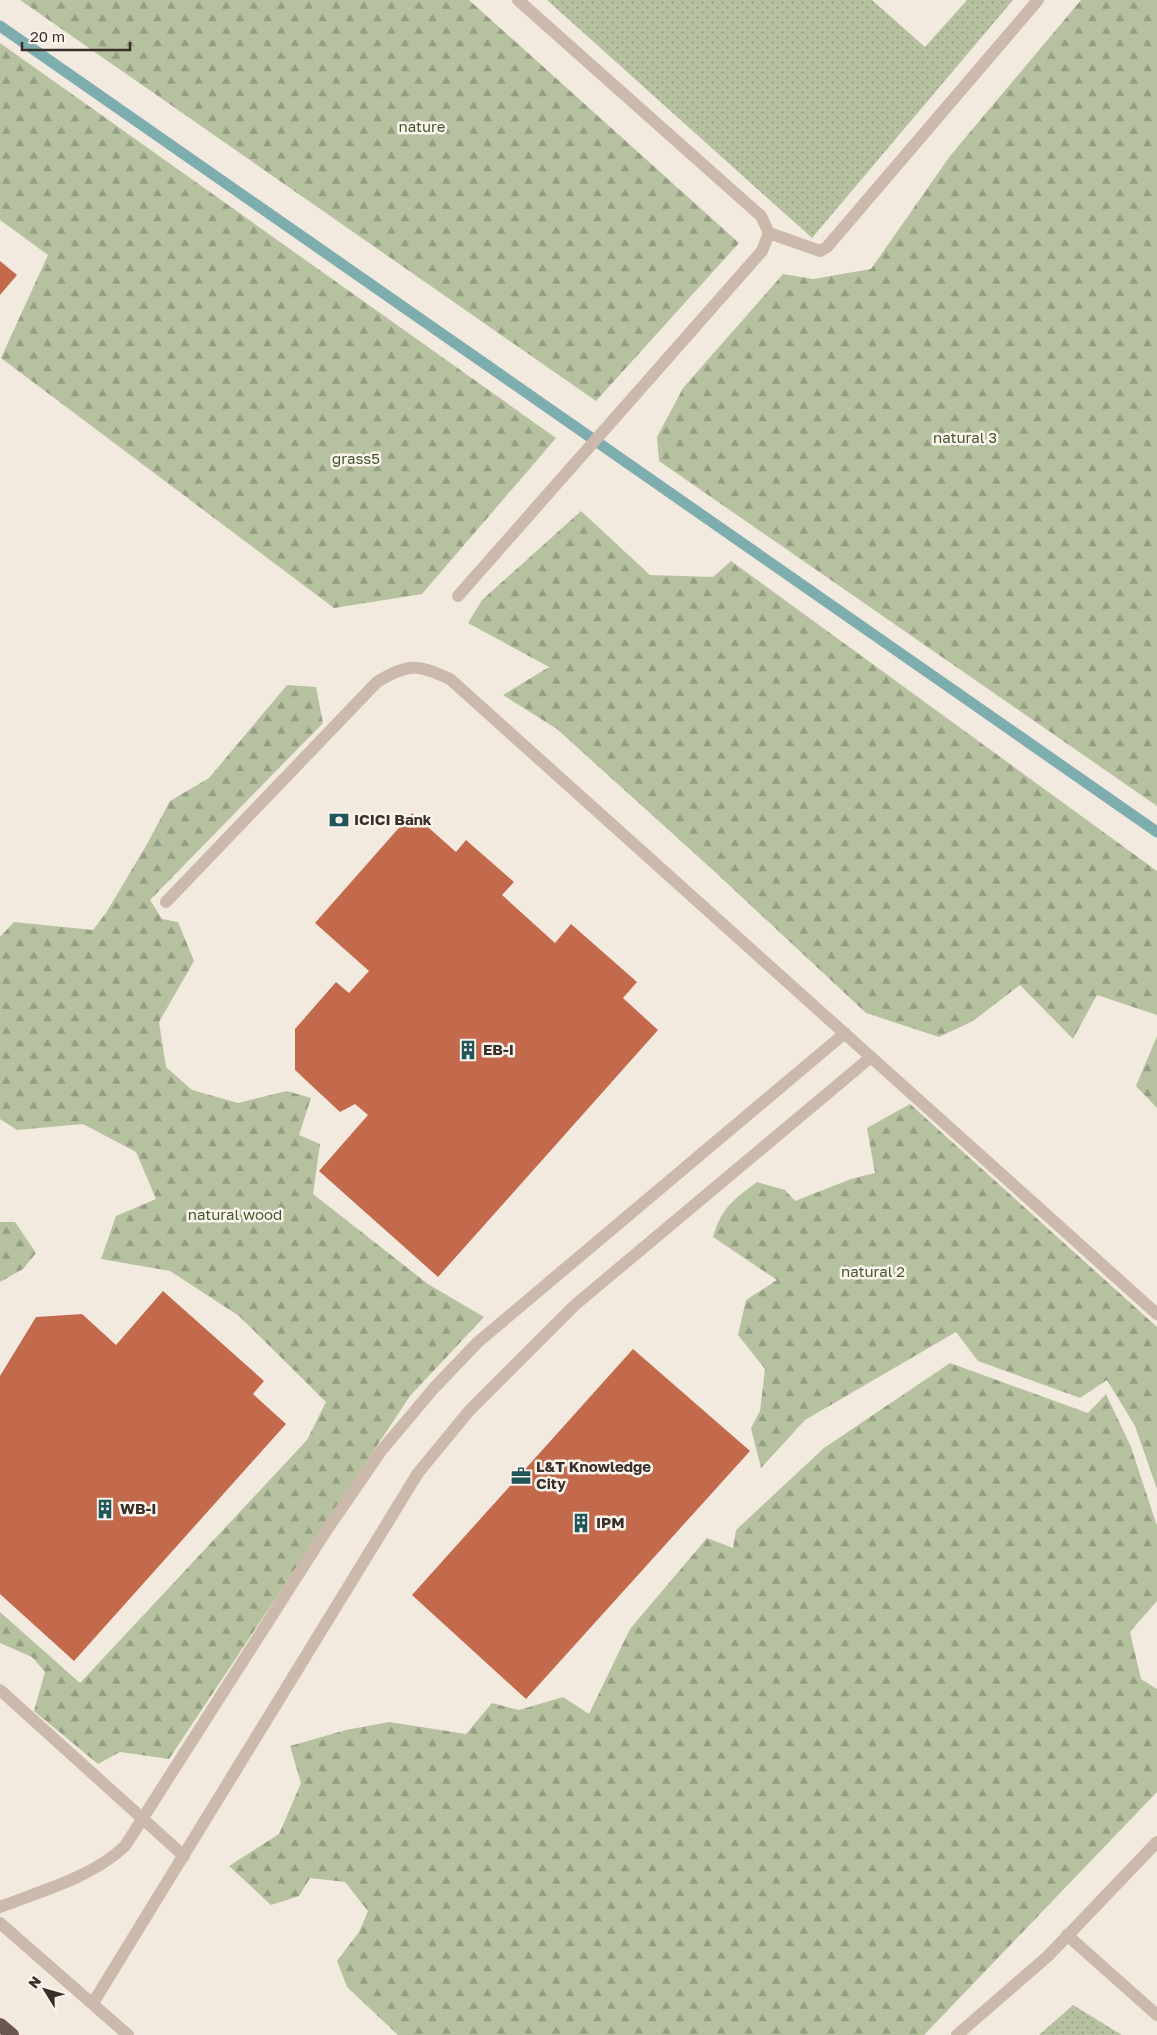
<svg xmlns="http://www.w3.org/2000/svg" width="1157" height="2035" font-family="'Golos Text',sans-serif">
	<style>
		.grass { fill: url(#grass-dots) }
		.forest { fill: url(#forest-firs) }
		.lines { fill: none; stroke-linecap: round; stroke-linejoin: round }
		.stream { stroke: #7eadb0; stroke-width: 11 }
		.building { fill: #c46a4c }
		.service { stroke: #cbbaab; stroke-width: 12 }
		.minor { stroke: #cbbaab; stroke-width: 12 }
		.trunk { stroke: #6a584e; stroke-width: 14 }
		.labels { text-anchor: middle; stroke-width: 5; stroke-linejoin: round; paint-order: stroke }
		.park-label { font-size: 15px; fill: #48572e; stroke: #faf4ec }
		.poi-label { font-size: 15px; font-weight: bold; fill: #392f2a; stroke: #faf4ec; text-anchor: start }
	</style>
	<defs>
		<pattern id="grass-dots" width="8" height="8" patternUnits="userSpaceOnUse" patternTransform="scale(1.25)"><rect width="8" height="8" fill="#b6c29f"/><path d="M2 2h.1M6 6h.1" fill="none" stroke="#959e82" stroke-width="1.8" stroke-linecap="round"/></pattern>
		<pattern id="forest-firs" width="22" height="20" patternUnits="userSpaceOnUse" patternTransform="scale(1.25)"><rect width="22" height="20" fill="#b6c29f"/><path d="M5 1l3.5 6h-7zM16 11l3.5 6h-7z" fill="#959e82"/></pattern>
	</defs>
	<rect width="100%" height="100%" fill="#f3eadf"/>
	<g class="grass">
		<path d="M547 0H872L925 47 967 0H1013L812 238Z"/>
		<path d="M1073 2005 1122 2035H1039Z"/>
	</g>
	<g class="forest">
		<path d="M20 0H469L739 243 596 401Z"/>
		<path d="M1081 0H1157V806L659 461 657 437 683 388 783 274 813 279 871 269 950 156Z"/>
		<path d="M0 43 556 438 422 594 334 608 1 358 48 255 0 220Z"/>
		<path d="M581 511 650 575 713 577 731 561 1157 871V1015L1097 995 1073 1039 1020 985 973 1021 939 1037 866 1013 714 871 557 729 503 695 549 667 468 623 482 600Z"/>
		<path d="M287 685 316 687 323 723 150 900 162 919 178 922 194 961 159 1022 166 1067 192 1090 238 1103 287 1091 311 1098 299 1135 320 1144 313 1194 428 1284 484 1317 410 1396 169 1759 120 1752 98 1764 34 1711 45 1672 32 1657 0 1643V1612L80 1683 307 1440 326 1402 239 1316 170 1271 101 1259 116 1216 156 1199 136 1152 83 1124 17 1130 0 1119V937L14 922 93 930 106 913 147 844 170 801 209 778Z"/>
		<path d="M1157 1036V1108L1136 1086Z"/>
		<path d="M910 1104 1157 1327V1489L1135 1426 1107 1380 1080 1398 978 1361 956 1332 805 1420 761 1468 751 1428 760 1411 765 1369 738 1335 746 1300 777 1280 713 1237C722 1207 733 1200 757 1182L785 1190 795 1201 851 1179 875 1173 867 1128Z"/>
		<path d="M0 1222H15L36 1253 23 1269 0 1282Z"/>
		<path d="M950 1363 1088 1413 1106 1394 1131 1447 1157 1526V1601L1130 1632 1141 1679 1157 1689V1792L924 2035H398L347 1987 337 1961 359 1932 368 1911 345 1882 310 1878 299 1896 271 1905 229 1866 279 1834 301 1783 290 1746 346 1730 389 1722 466 1734 492 1703 519 1710 563 1697 589 1714 630 1629 707 1538 733 1548 736 1530 824 1448Z"/>
	</g>
	<g class="lines">
		<path class="stream" d="M0 26 1157 832"/>
	</g>
	<g class="building">
		<path d="M0 261 17 275 0 295Z"/>
		<path d="M412 813 456 852 466 840 514 882 502 895 555 943 571 924 637 982 623 998 658 1030 438 1277 319 1171 368 1115 355 1104 340 1112 295 1070V1029L336 982 349 993 369 971 315 923Z"/>
		<path d="M163 1291 264 1381 253 1394 286 1424 74 1661 0 1594V1376L36 1317 82 1314 116 1345Z"/>
		<path d="M633 1349 750 1451 526 1699 412 1595Z"/>
	</g>
	<g class="lines">
		<g class="service">
			<path d="M518 0 761 216 769 233 820 251 827 247 1038 0"/>
			<path d="M458 596 762 251 769 233"/>
			<path d="M166 902 377 682C409 663 417 664 450 679L1157 1314"/>
			<path d="M0 1690 184 1856"/>
			<path d="M0 1907C43 1890 91 1878 125 1846L326 1531 381 1451 434 1388 478 1342 845 1033"/>
			<path d="M0 1923 128 2035"/>
			<path d="M93 2003 418 1473 469 1411 575 1305 871 1057"/>
		</g>
		<g class="minor">
			<path d="M1067 1935 1157 2015"/>
			<path d="M957 2035 1048 1956 1157 1842"/>
		</g>
		<path class="trunk" d="M0 2025 12 2035"/>
	</g>
	<defs>
		<symbol id="bank-bare" viewBox="-9 -9 18 18"><path d="M-6-4H6V4H-6ZM0-2.3a2.3 2.3 0 1 0 0 4.6a2.3 2.3 0 1 0 0-4.6Z" fill="#20565a" stroke="#faf4ec" stroke-width="2.5" paint-order="stroke"/></symbol>
		<symbol id="building-bare" viewBox="-9 -9 18 18"><path d="M-4-6H4V6H1V3H-1V6H-4ZM-2.5-4.3h1.7v1.8h-1.7ZM.8-4.3h1.7v1.8H.8ZM-2.5-1h1.7V.8h-1.7ZM.8-1h1.7V.8H.8Z" fill="#20565a" stroke="#faf4ec" stroke-width="2.5" paint-order="stroke"/></symbol>
		<symbol id="office-bare" viewBox="-9 -9 18 18"><path d="M-6-3h4V-5.5h4V-3h4V5H-6ZM-1-4.5V-3h2v-1.5ZM-6 0V1H6V0Z" fill="#20565a" stroke="#faf4ec" stroke-width="2.5" paint-order="stroke"/></symbol>
	</defs>
	<g fill-rule="evenodd">
		<use href="#bank-bare" x="325" y="806" width="28" height="28"/>
		<use href="#building-bare" x="454" y="1036" width="28" height="28"/>
		<use href="#office-bare" x="507" y="1462" width="28" height="28"/>
		<use href="#building-bare" x="91" y="1495" width="28" height="28"/>
		<use href="#building-bare" x="567" y="1509" width="28" height="28"/>
	</g>
	<g class="labels">
		<g class="park-label">
			<text x="422" y="132">nature</text>
			<text x="965" y="443">natural 3</text>
			<text x="356" y="464">grass5</text>
			<text x="235" y="1220">natural wood</text>
			<text x="873" y="1277">natural 2</text>
		</g>
		<g class="poi-label">
			<text x="354" y="825">ICICI Bank</text>
			<text x="483" y="1055">EB-I</text>
			<text x="536" y="1472">L&amp;T Knowledge<tspan x="536" dy="17">City</tspan></text>
			<text x="120" y="1514">WB-I</text>
			<text x="596" y="1528">IPM</text>
		</g>
	</g>
	<g transform="translate(45 1990) rotate(307)" stroke="#faf4ec" stroke-width="4" paint-order="stroke">
	<path d="M0-4L9 19L0 12L-9 19Z" fill="#392f2a"/>
	<text y="-8" font-size="14" font-weight="bold" text-anchor="middle" fill="#392f2a">N</text>
	</g>
	<path d="M22 42v8h108v-8" fill="none" stroke="#392f2a" stroke-width="2.5"/>
	<text x="30" y="42" font-size="15" fill="#392f2a" stroke="#faf4ec" stroke-width="4" paint-order="stroke">20 m</text>
</svg>
